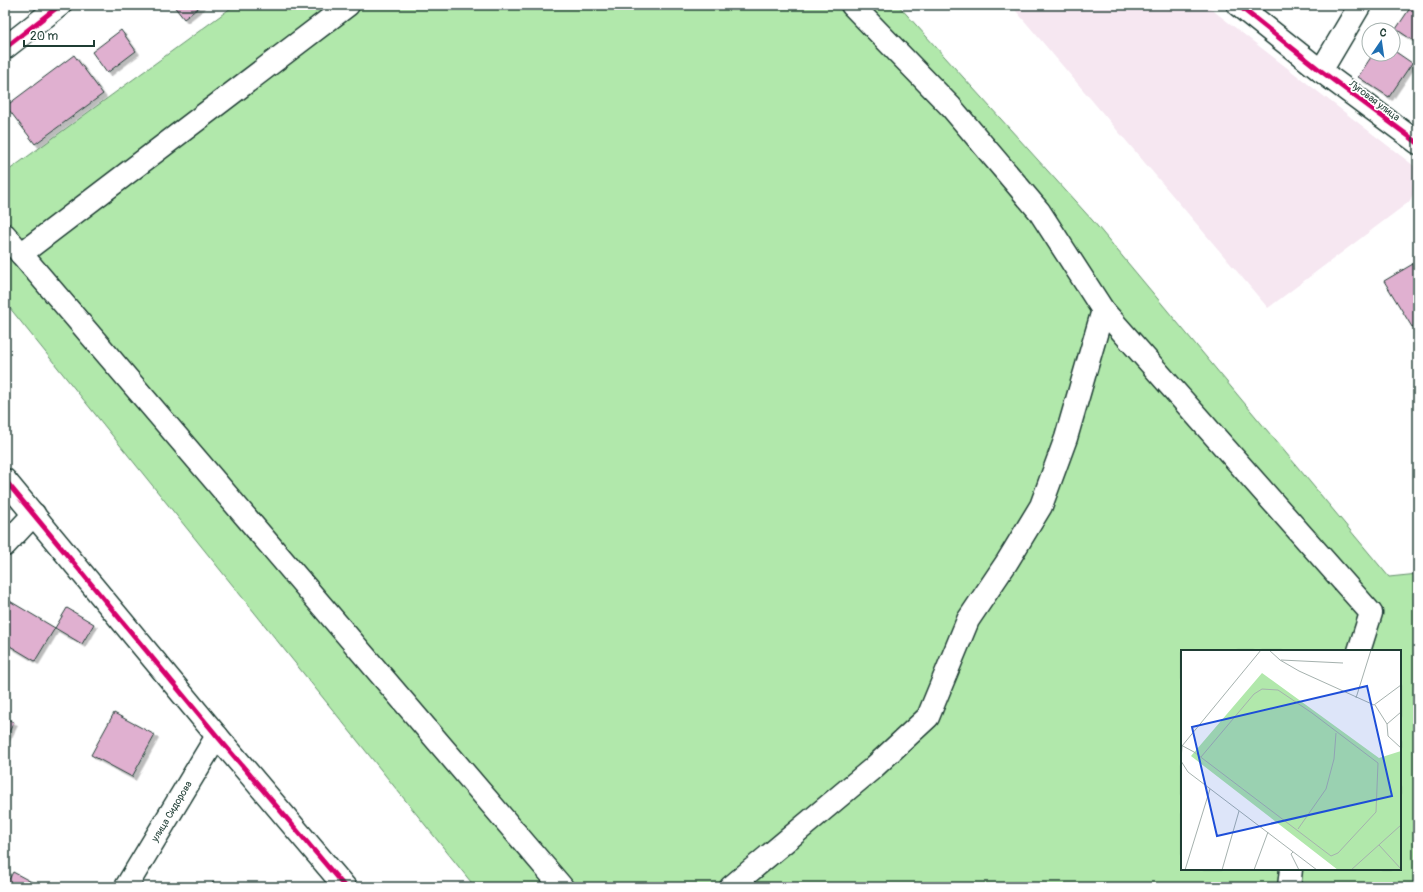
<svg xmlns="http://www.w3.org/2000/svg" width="1423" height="892" font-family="Pangolin,sans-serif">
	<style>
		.built { fill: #f6e7f1 }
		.green { fill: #b1e8ab; stroke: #689270; fill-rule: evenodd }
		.building { fill: #e0b0d0; stroke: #1f3d34; filter: url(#shadow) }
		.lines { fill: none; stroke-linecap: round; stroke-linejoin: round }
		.minor-casing { stroke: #1f3d34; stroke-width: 25 }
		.minor { stroke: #fff; stroke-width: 22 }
		.cycleway-casing { stroke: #fff; stroke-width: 8 }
		.cycleway { stroke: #d6006c; stroke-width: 5 }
		.labels { text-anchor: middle; stroke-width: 3.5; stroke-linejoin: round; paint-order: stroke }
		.street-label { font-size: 10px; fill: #1f3d34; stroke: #fff }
		.inset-road { fill: none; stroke: #a5b1ae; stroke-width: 1 }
		.view { fill: #1d4ed8; fill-opacity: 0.15; stroke: #1d4ed8; stroke-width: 2 }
		.inset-edge { fill: none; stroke: #1f3d34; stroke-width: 2 }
	</style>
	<defs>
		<filter id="shadow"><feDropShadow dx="3.5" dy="3.5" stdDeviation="0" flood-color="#0004"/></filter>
	</defs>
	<rect width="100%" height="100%" fill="#fff"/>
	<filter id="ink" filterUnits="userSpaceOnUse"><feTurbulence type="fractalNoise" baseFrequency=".025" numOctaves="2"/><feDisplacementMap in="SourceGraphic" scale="8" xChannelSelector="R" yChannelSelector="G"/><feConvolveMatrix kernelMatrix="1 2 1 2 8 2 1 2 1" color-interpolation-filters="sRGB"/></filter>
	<g filter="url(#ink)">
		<path class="built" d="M1011 5H1206L1418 169V185L1409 202 1268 308Z"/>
		<path class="green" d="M235 5H898L1093 221 1389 577 1418 574V887H475L5 302V173ZM1182 651H1400V869H1182Z"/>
		<g class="building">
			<path d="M173 5H202L184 19Z"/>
			<path d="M1412 5H1418V44L1396 29Z"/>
			<path d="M121 30 136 51 107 73 92 52Z"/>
			<path d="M1393 50 1412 63 1389 97 1358 77 1373 54H1393Z"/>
			<path d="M74 55 103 94 35 144 6 106Z"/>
			<path d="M1418 261V324L1412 327 1384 281Z"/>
			<path d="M8 600 55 628 35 661 5 643V605Z"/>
			<path d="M67 608 94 624 82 644 55 628Z"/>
			<path d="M114 713 155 735 132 777 91 755Z"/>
			<path d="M5 718 14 722 5 740Z"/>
			<path d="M13 872 41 887H5Z"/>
			<path d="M213 882 220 887H210Z"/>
		</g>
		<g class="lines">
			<defs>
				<g id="minor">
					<path d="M852 5 951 107 1039 211 1103 310 1371 613 1359 651"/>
					<path d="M1238 5 1321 71 1418 143"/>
					<path d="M5 48 60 5"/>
					<path d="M1321 71 1360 5"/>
					<path d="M5 235 562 887"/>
					<path d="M21 254 348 5"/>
					<path d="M5 480 217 736 345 887"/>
					<path d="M5 545 34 514"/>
					<path d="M126 887 217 736"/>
					<path d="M731 887 872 769 928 717 968 620 1007 562 1041 506 1066 438 1103 310"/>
					<path d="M1289 887 1291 869"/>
				</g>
			</defs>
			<use href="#minor" class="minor-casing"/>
			<use href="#minor" class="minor"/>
			<defs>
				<g id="cycleway">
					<path d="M1238 5 1321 71 1418 143"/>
					<path d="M5 48 60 5"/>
					<path d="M5 480 217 736 345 887"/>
				</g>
			</defs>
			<use href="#cycleway" class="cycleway-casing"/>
			<use href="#cycleway" class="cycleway"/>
		</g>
	</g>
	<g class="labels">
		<g class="street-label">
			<text transform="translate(1375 100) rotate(37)" y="4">Луговая улица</text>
			<text transform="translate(171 811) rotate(-59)" y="4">улица Сидорова</text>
		</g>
	</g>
	<g transform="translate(1181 650)">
		<rect width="220" height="220" fill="#fff"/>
		<path d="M81 23 198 108 220 101V220H157L10 106Z" fill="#b1e8ab"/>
		<path class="inset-road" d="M88 0 99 10 118 21 193 55 220 35M100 10 162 13M175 48 190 0M194 55 206 74 207 86 220 98M206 74 220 62M0 95 13 102 150 206 157 203 195 162 197 113 131 63 97 40 81 39 73 44 20 107M0 110 1 96 80 0M0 111 7 122 136 220M117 179 145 139 153 109 155 83M198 195 220 219M112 202 110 204 118 220M4 220 29 139M41 220 58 161M73 220 87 182M170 220 220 175"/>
		<path class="view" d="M186 36 211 146 36 186 11 77Z"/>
		<rect width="220" height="220" class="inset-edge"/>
	</g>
	<rect width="1423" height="892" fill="none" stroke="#fff" stroke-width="20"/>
	<rect x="10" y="10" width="1403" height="872" fill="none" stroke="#1f3d34" stroke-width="1.5" filter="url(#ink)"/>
	<g transform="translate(1381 42) rotate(13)"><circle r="19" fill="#ffffff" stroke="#a5b1ae"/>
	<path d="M0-3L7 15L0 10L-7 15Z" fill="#1f6fb2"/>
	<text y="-6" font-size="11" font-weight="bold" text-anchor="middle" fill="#1f3d34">С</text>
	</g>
	<path d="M24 40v6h70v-6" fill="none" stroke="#1f3d34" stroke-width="2"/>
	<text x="30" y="40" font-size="12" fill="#1f3d34" stroke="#ffffff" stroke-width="3" paint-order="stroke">20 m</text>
</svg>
